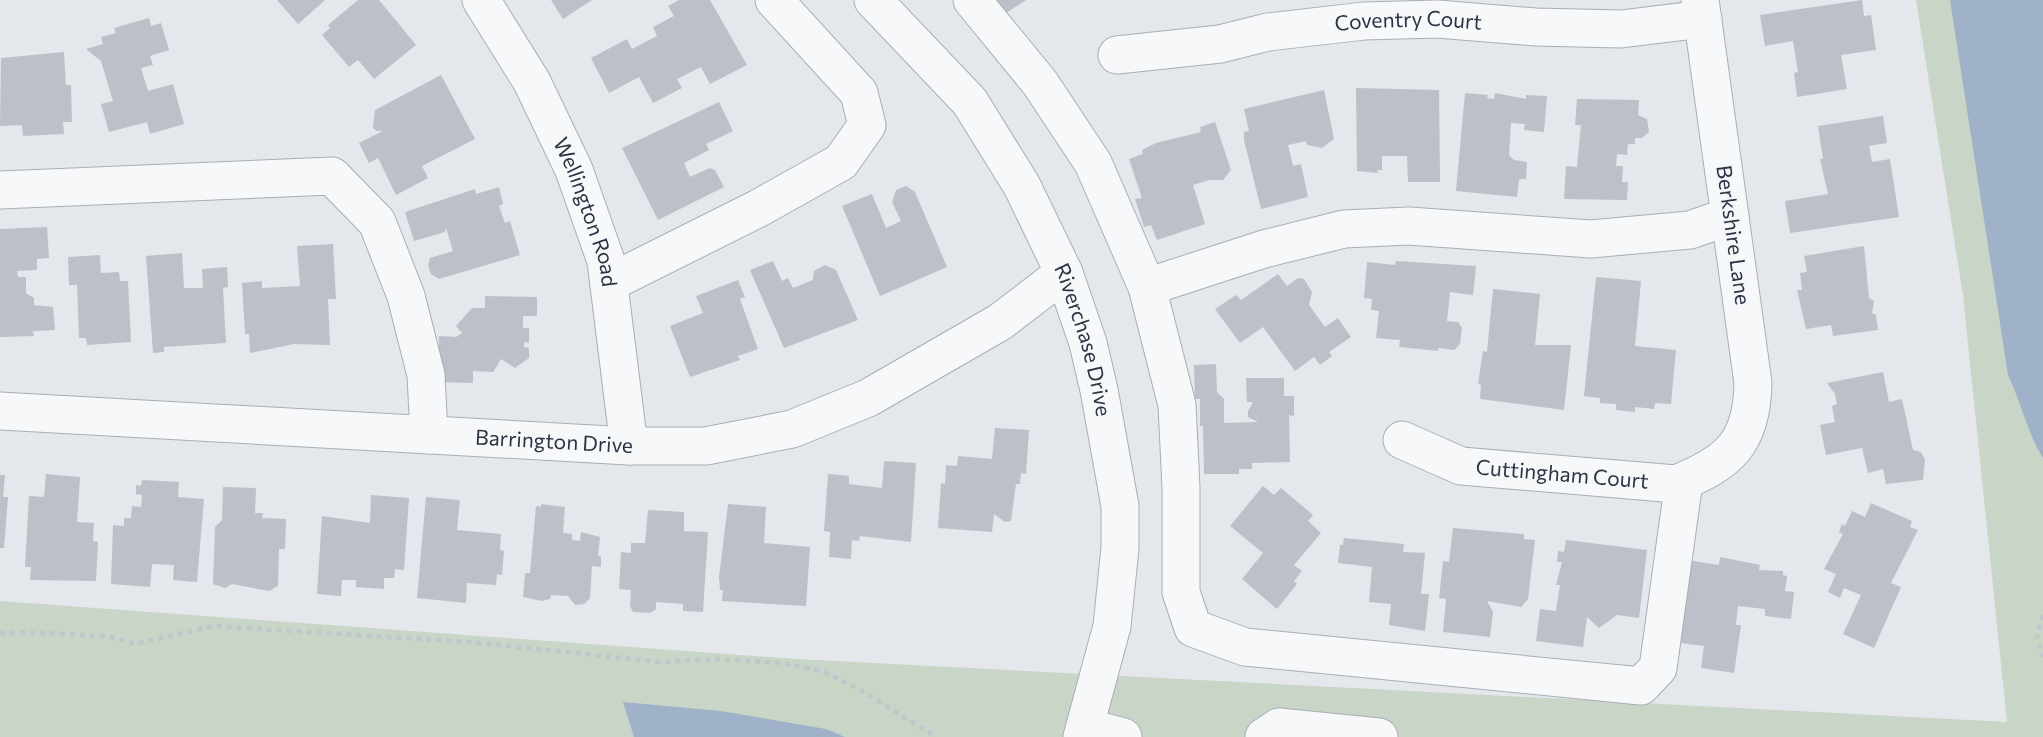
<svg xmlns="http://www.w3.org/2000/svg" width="2043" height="737" font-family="Commissioner,sans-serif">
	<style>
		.green { fill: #c9d5c6 }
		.water { fill: #a0b2ca }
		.building { fill: #bbc0c9 }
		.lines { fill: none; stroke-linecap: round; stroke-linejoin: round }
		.minor-casing { stroke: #a9adb6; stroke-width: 39 }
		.path { stroke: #c2c5cb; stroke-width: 4.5; stroke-dasharray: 5 5; stroke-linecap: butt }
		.minor { stroke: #f7f8fa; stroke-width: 37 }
		.labels { text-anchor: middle; stroke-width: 5; stroke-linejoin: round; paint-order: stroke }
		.street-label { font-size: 21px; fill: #2c3344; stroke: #f4f6f9 }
	</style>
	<rect width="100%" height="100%" fill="#e4e7ec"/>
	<path class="green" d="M1916 0H2043V737H0V601L796 659 2007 722 1963 295Z"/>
	<g class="water">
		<path d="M1950 0H2043V458C2029 437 2020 400 2008 375Z"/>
		<path d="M623 702 721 711 826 729 845 737H634Z"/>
	</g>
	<g class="building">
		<path d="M277 0H325L298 24Z"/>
		<path d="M358 0H379L416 45 374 79 358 60 349 67 322 35 330 28 328 25Z"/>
		<path d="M551 0H592L563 19Z"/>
		<path d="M679 0H710L747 65 710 84 701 67 677 79 682 88 653 103 639 77 609 93 591 58 627 39 632 49 657 36 653 27 674 16 668 6Z"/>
		<path d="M991 0H1026L1006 13 1000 5 996 7Z"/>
		<path d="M1862 0 1864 16 1871 15 1876 50 1841 55 1847 89 1797 97 1794 73 1798 72 1793 41 1765 46 1760 15Z"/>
		<path d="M149 18 151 26 161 23 169 50 150 56 153 65 141 68 148 91 173 84 184 124 150 134 147 122 109 132 101 104 113 101 101 61 86 49 103 44 101 37 116 33 114 28Z"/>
		<path d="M64 52 66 85H71L72 122H63L64 134 23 136 22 125 0 126 1 58Z"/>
		<path d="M441 75 475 139 422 166 428 178 396 195 378 158 369 163 359 143 383 131H376L373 127 375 110Z"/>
		<path d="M1356 88 1439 90 1440 182H1408L1407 156H1382V170H1377L1378 173 1357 171Z"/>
		<path d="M1324 90 1334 139 1322 148 1307 145 1306 141 1288 145 1293 166 1301 164 1308 197 1261 209 1244 140V132L1249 131 1244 109Z"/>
		<path d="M1465 93 1488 95 1487 98 1494 99 1495 93 1526 99V95L1547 96 1544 132 1524 130 1525 124 1511 123 1509 155 1514 160 1527 162 1526 179H1519L1517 197 1456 191Z"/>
		<path d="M1577 99 1639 100 1638 115 1647 119 1649 132 1642 138H1635V144H1628L1627 155 1617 154 1616 166H1623L1622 182H1628L1627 200 1564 199 1566 166 1577 167 1581 125H1575Z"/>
		<path d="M719 102 733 131 706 144 709 150 684 163 690 177 710 168 715 170 724 187 658 220 622 148Z"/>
		<path d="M1883 116 1887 143 1869 146 1872 162 1890 159 1899 217 1790 233 1785 201 1828 194 1820 159H1823L1818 126Z"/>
		<path d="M1215 122 1231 170 1223 180H1209L1193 185 1205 224 1157 240 1151 225 1144 227 1135 199 1142 198 1129 159 1143 154 1142 150 1156 143 1201 132 1200 127Z"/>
		<path d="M906 186 915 192 947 267 880 296 842 206 872 194 886 228 901 221 892 202 896 190Z"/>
		<path d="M499 187 503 204 499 206 505 223 510 221 520 255 439 279 431 274 428 265 430 258 453 251 446 228 445 232 414 241 405 212 475 189 476 194Z"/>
		<path d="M47 227 49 258 37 259V270L17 271 18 277H26V293L34 298V305L53 307 55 330 33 331 34 336 0 337V229Z"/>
		<path d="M333 244 336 299H328L330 345 294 344 250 353 249 334H245L242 283 262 281V288L300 286 297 246Z"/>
		<path d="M1864 246 1869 298 1874 301 1872 313 1876 315 1878 330 1833 336 1831 325 1806 329 1797 290H1802L1800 273 1807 272 1804 256Z"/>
		<path d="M182 253 184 288H203L202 269 227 267 228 287 223 288 226 343 164 347V352L153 353 146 256Z"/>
		<path d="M100 255 101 273 119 272 120 281H128L131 342 87 345 86 338H79L77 285H69L68 257Z"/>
		<path d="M773 261 782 281 788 278 793 288 813 280 814 271 825 265 836 270 858 320 784 348 750 270Z"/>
		<path d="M1396 261 1476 266 1473 295 1450 292 1447 321 1458 322 1462 328 1460 344 1454 350 1438 348V351L1399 347 1400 340 1376 338 1379 311 1371 310 1372 299 1364 298 1367 262 1395 265Z"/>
		<path d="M1278 274 1287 286 1298 278 1304 279 1312 292 1309 305 1325 327 1338 318 1351 337 1329 352 1332 356 1320 365 1314 357 1295 371 1263 327 1240 343 1215 309 1236 295 1241 300Z"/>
		<path d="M1596 277 1641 281 1635 346 1676 350 1671 404 1655 403 1654 409 1635 407V412L1616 410V404L1600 403V398L1584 396Z"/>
		<path d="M738 280 745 297 740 299 758 349 738 356 740 360 690 377 670 326 703 313 696 296Z"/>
		<path d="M1493 289 1540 294 1535 345H1571L1564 410 1480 399 1481 385 1478 384 1483 351 1487 352Z"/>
		<path d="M485 296 537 297V316H523V328H529V343L524 342V347L529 348V358L515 368 501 359 493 372 473 371V383L439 382V336L456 337 462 333 456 326 472 308H485Z"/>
		<path d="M1216 364 1217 392 1224 399V423L1258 422 1248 417V411L1253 402H1247L1246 378H1284V396H1294V416L1289 415 1290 462 1252 463V469H1239V474H1204L1203 426H1200V399H1195L1194 365Z"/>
		<path d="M1883 372 1889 402 1902 399 1913 450 1921 452 1925 460 1923 480 1886 484 1883 469 1868 473 1862 448 1826 455 1820 425 1835 422 1832 406 1837 404 1835 394 1827 383Z"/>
		<path d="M995 428 1029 430 1026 474 1021 473 1020 484H1016L1011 521 1005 522 994 514 992 532 938 528 941 483 945 484 946 465 957 466 958 456 992 459Z"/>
		<path d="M884 461 916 463 911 542 860 536 859 541 852 540 851 559 829 557 830 532 824 531 828 474 849 476V484L882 488Z"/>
		<path d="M46 474 80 477 77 522 94 523 93 541 98 542 96 581 30 580 31 567H25L29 496 44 497Z"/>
		<path d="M0 475H5L3 497H8L4 548H0Z"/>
		<path d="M142 480 179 482 178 497 204 499 197 582 173 580 174 565 152 564 150 587 111 584 113 525 124 526V518H131L132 506 141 507 142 495 136 494V485L141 486Z"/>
		<path d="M1263 486 1274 495 1281 488 1313 515 1308 521 1321 533 1294 565 1302 571 1294 581 1297 584 1277 609 1242 579 1263 553 1230 526Z"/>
		<path d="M223 487 256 488 255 513H263L262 518 286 519 285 549H279L278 586 269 591 232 584 225 588 213 584 215 527 222 520Z"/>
		<path d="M371 495 409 498 404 570 395 569 394 578H384V589L356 587V580H342L341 596 317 594 322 516 370 523Z"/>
		<path d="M426 497 460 500 457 530 501 534 500 550 504 551 502 575 497 574 496 585 467 583 466 603 417 598Z"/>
		<path d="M1871 503 1912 521 1910 527 1918 530 1891 583 1901 587 1874 648 1843 634 1861 595 1844 588 1840 598 1828 592 1836 574 1824 569 1843 534 1839 532 1842 524 1845 526 1852 511 1865 517Z"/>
		<path d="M541 504 565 507 563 533 572 534V540L580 541 581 532 600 537 598 556H601V567L592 566 590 598 584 604 575 605 568 596 551 595 550 599 542 601 523 597 525 573H530L536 506 541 507Z"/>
		<path d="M728 504 766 507 764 543 810 547 806 606 722 601 723 590H720L719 577Z"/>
		<path d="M648 510 684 512V531L708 532 703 612 683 611V604L656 602V609L650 613 633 612 630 606 631 590 619 589 621 552 631 553V543H645Z"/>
		<path d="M1453 528 1524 534V539L1535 540 1528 599 1521 607 1487 601 1493 612 1490 637 1443 632 1446 599 1439 598 1443 561 1449 562Z"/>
		<path d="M1344 538 1404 544 1403 552 1425 553 1421 594H1429L1425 631 1389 625 1391 604 1369 602 1372 567 1338 563 1340 545H1343Z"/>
		<path d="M1566 540 1647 550 1639 618 1617 615 1599 628 1587 617 1583 647 1536 641 1540 609 1556 611 1560 585H1556L1562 562H1557L1558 551 1564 552Z"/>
		<path d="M1720 557 1760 565 1759 570 1783 571V575L1787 576 1785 591 1794 592 1791 619 1765 616V609L1738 606 1736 625H1741L1734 673 1701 668 1704 646 1680 643 1686 597V560L1719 565Z"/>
	</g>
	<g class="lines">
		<defs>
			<g id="minor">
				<path id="s1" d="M481 0 532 82 574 170 606 261 629 446"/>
				<path id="s2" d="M873 0 970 102 1022 186 1064 273 1088 343 1099 390 1120 506V548L1112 626 1082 737"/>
				<path d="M972 0 1040 83 1093 163 1147 287 1177 405 1181 488V592L1193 628 1245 647 1641 686 1658 668 1684 481"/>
				<path id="s3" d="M1117 55 1220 44 1268 32 1364 21 1437 19 1536 27 1621 29 1703 19"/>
				<path d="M0 190 332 176 377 222 406 296 426 375 429 435"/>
				<path d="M609 283 759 208 841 162 867 125 859 93 774 0"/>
				<path d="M1147 287 1264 249 1344 229 1409 226 1591 239 1690 230 1730 216"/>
				<path id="s4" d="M0 411 629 446H706L792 429 868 398 1000 322 1064 273"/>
				<path id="s5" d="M1402 440 1461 466 1676 484C1729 463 1752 443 1753 383L1700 0"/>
				<path d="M1085 727 1123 737"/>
				<path d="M1264 737 1279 727 1379 737"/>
			</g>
		</defs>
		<use href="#minor" class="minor-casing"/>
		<g class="path">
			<path d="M2043 615 2037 637 2043 657"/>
			<path d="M0 633H54L111 637 135 644 213 626 482 643 660 662 718 659 781 663 822 671 859 689 936 737"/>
		</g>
		<use href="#minor" class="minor"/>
	</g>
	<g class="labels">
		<g class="street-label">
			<text dy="7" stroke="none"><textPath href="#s3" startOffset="294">Coventry Court</textPath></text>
			<text dy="7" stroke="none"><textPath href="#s1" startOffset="238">Wellington Road</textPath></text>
			<text transform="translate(1733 235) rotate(82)" y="7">Berkshire Lane</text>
			<text dy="7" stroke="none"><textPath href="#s2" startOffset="406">Riverchase Drive</textPath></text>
			<text dy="7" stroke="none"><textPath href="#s4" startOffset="555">Barrington Drive</textPath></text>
			<text dy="7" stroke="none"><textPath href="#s5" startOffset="166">Cuttingham Court</textPath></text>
		</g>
	</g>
</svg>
